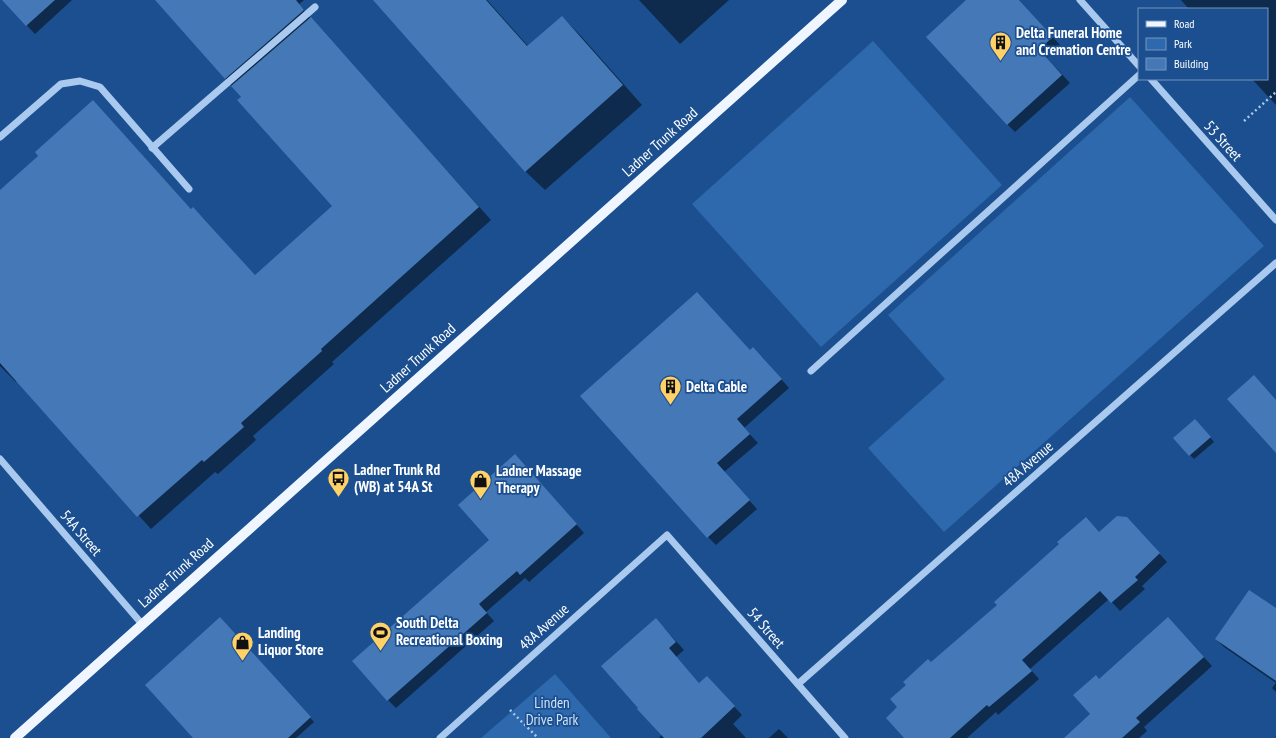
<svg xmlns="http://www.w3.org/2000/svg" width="1276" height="738" font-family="'PT Sans Narrow',sans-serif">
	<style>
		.green { fill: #2e69ad }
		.shadow { fill: #0007 }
		.building { fill: #4478b7 }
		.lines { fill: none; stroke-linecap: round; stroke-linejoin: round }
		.path { stroke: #a9c9ee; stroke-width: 2.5; stroke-dasharray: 2 3; stroke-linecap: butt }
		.minor { stroke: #a9c9ee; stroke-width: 7 }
		.major { stroke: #f0f6ff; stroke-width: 10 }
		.labels { text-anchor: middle; stroke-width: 3.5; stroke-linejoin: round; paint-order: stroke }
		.poi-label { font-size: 15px; font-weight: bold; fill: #fff; stroke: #1b4f8f; text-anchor: start }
		.street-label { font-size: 15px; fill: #fff; stroke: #1b4f8f }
		.park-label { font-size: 15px; fill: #cfe3fa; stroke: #1b4f8f }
	</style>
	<rect width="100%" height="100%" fill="#1b4f8f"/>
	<g class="green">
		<path d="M873 41 1002 185 821 347 692 204Z"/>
		<path d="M1130 97 1264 246 944 532 868 448 945 379 888 315Z"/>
		<path d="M555 674 611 738H481Z"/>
	</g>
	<g class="shadow">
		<path d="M3 0H72L35 34Z"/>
		<path d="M175 0H304L299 4 311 19 491 220 332 362 334 364 253 436 256 440 218 474 215 472 151 529 17 380 16 382 0 366V191L39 156 93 101 192 210 193 208 206 221 255 276 334 206 225 78Z"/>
		<path d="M375 0H487L528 46 562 17 581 36 642 105 545 190 525 171Z"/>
		<path d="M639 0H729L680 44Z"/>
		<path d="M968 0H1019L1060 45 1047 58 1070 83 1015 132 1007 124Z"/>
		<path d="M1181 0H1276V105L1252 79H1267V9H1189Z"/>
		<path d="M697 293 750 351 762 357 789 388 744 428 758 443 724 472 757 509 716 545 708 537Z"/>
		<path d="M1199 424 1214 442 1194 459 1190 455Z"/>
		<path d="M523 464 584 533 529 582 525 578 486 612 494 621 396 708 388 700 491 540Z"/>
		<path d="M1135 527 1167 562 1142 586 1145 589 1120 611 1109 599 1030 669 1039 679 998 715 996 712 967 738H906L899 708 931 664 1100 533Z"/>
		<path d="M1276 610V683L1224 647 1216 639Z"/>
		<path d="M224 623 314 722 296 738H194Z"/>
		<path d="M1176 627 1212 666 1144 727 1147 731 1139 738H1065L1092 714 1100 680Z"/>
		<path d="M664 628 684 650 676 657 700 684 715 686 742 715 733 724 746 738H659L662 734Z"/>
		<path d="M1276 683V692L1272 688Z"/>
		<path d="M779 729 788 738H769Z"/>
	</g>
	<g class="building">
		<path d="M2 0H55L26 26Z"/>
		<path d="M155 0H296L304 10 225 79Z"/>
		<path d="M373 0H486L527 46 562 16 623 85 525 172Z"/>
		<path d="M966 0H1019L1053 37 1039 49 1062 75 1007 125 926 37Z"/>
		<path d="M311 17 479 207 321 349 322 351 241 423 244 427 204 462 202 460 137 517 0 363V190L38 156 35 152 93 100 191 209 193 207 255 275 332 206 237 100 241 97 231 86Z"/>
		<path d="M697 292 750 350 753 347 782 379 737 419 750 434 717 463 750 500 707 538 580 396Z"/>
		<path d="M1254 375 1276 400V453L1227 399Z"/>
		<path d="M1195 419 1211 437 1189 456 1173 438Z"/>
		<path d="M515 454 577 524 520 575 517 571 479 604 487 613 387 701 352 661 489 540 458 505Z"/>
		<path d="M1117 516 1127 517 1160 553 1135 577 1138 580 1111 603 1100 591 1022 660 1032 671 989 707 987 705 950 738H904L886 718 897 707 890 699 906 685 903 682 928 659 931 662 997 605 994 602 1059 544 1057 542 1086 517 1099 532Z"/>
		<path d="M1249 590 1276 608V681L1215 639Z"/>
		<path d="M220 617 311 717 288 738H193L145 685Z"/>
		<path d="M1168 617 1204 657 1136 718 1140 722 1122 738H1064L1090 714 1073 695 1096 675 1099 679Z"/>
		<path d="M656 618 676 642 669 648 699 683 707 676 735 706 701 738H664L637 709 638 708 601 666Z"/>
	</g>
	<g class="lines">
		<g class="path">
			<path d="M1244 121 1276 92"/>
			<path d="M510 710 538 738"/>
		</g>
		<g class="minor">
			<path d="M1080 0 1139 66"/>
			<path d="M1151 79 1276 220"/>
			<path d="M0 137 61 84 80 81 100 87 189 189"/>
			<path d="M152 148 315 7"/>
			<path d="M811 371 1139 75"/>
			<path d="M0 459 142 624"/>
			<path d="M798 684 1276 263"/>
			<path d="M440 738 667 535 845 738"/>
		</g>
		<path class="major" d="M15 738 842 0"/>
	</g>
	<defs>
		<symbol id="building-pin" viewBox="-11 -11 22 30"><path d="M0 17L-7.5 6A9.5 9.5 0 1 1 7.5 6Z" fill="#ffd166" stroke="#1b4f8f"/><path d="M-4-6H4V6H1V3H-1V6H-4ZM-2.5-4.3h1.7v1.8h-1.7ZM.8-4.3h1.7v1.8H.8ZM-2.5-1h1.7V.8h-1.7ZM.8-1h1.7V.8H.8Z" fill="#111"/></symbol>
		<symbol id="bus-pin" viewBox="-11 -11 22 30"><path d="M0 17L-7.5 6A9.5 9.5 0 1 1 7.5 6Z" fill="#ffd166" stroke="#1b4f8f"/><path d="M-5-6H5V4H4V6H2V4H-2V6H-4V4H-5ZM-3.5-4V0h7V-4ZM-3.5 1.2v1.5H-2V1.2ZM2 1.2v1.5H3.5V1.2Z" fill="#111"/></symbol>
		<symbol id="shop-pin" viewBox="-11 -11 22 30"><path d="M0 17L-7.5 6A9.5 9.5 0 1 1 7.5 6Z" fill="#ffd166" stroke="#1b4f8f"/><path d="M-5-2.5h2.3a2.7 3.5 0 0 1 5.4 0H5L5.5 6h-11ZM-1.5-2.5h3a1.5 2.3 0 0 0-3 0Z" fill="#111"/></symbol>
		<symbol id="stadium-pin" viewBox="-11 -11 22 30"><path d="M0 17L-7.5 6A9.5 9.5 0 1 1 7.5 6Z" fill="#ffd166" stroke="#1b4f8f"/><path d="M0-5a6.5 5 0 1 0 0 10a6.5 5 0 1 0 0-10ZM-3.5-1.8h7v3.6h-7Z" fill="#111"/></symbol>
	</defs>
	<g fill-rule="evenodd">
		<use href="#building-pin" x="988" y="30" width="25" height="34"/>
		<use href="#building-pin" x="658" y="374" width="25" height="34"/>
		<use href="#bus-pin" x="326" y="466" width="25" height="34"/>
		<use href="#shop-pin" x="468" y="468" width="25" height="34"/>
		<use href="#stadium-pin" x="368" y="620" width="25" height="34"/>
		<use href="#shop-pin" x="230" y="630" width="25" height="34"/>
	</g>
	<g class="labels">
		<g class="poi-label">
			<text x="1016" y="38">Delta Funeral Home<tspan x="1016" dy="17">and Cremation Centre</tspan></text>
			<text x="686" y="392">Delta Cable</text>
			<text x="354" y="475">Ladner Trunk Rd<tspan x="354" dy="17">(WB) at 54A St</tspan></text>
			<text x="496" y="476">Ladner Massage<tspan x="496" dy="17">Therapy</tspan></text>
			<text x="396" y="628">South Delta<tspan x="396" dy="17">Recreational Boxing</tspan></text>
			<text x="258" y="638">Landing<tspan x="258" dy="17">Liquor Store</tspan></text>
		</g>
		<g class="street-label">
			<text transform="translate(1223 141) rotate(48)" y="5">53 Street</text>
			<text transform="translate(660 142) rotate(-42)" y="5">Ladner Trunk Road</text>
			<text transform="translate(418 358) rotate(-42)" y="5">Ladner Trunk Road</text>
			<text transform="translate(1028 464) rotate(-41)" y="5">48A Avenue</text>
			<text transform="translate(81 533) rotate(49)" y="5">54A Street</text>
			<text transform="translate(176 573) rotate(-42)" y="5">Ladner Trunk Road</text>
			<text transform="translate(544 627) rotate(-42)" y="5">48A Avenue</text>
			<text transform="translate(766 628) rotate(49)" y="5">54 Street</text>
		</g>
		<g class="park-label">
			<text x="552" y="708">Linden<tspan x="552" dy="17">Drive Park</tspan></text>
		</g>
	</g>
	<rect x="1138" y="8" width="130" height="72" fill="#1b4f8f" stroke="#7695bc"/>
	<rect x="1146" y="21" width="20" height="6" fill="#f0f6ff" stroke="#7695bc"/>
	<text x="1174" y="28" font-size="12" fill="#ffffff">Road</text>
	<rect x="1146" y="38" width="20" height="12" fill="#2e69ad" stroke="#7695bc"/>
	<text x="1174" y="48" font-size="12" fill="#ffffff">Park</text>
	<rect x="1146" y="58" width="20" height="12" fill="#4478b7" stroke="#7695bc"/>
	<text x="1174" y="68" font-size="12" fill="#ffffff">Building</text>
</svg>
